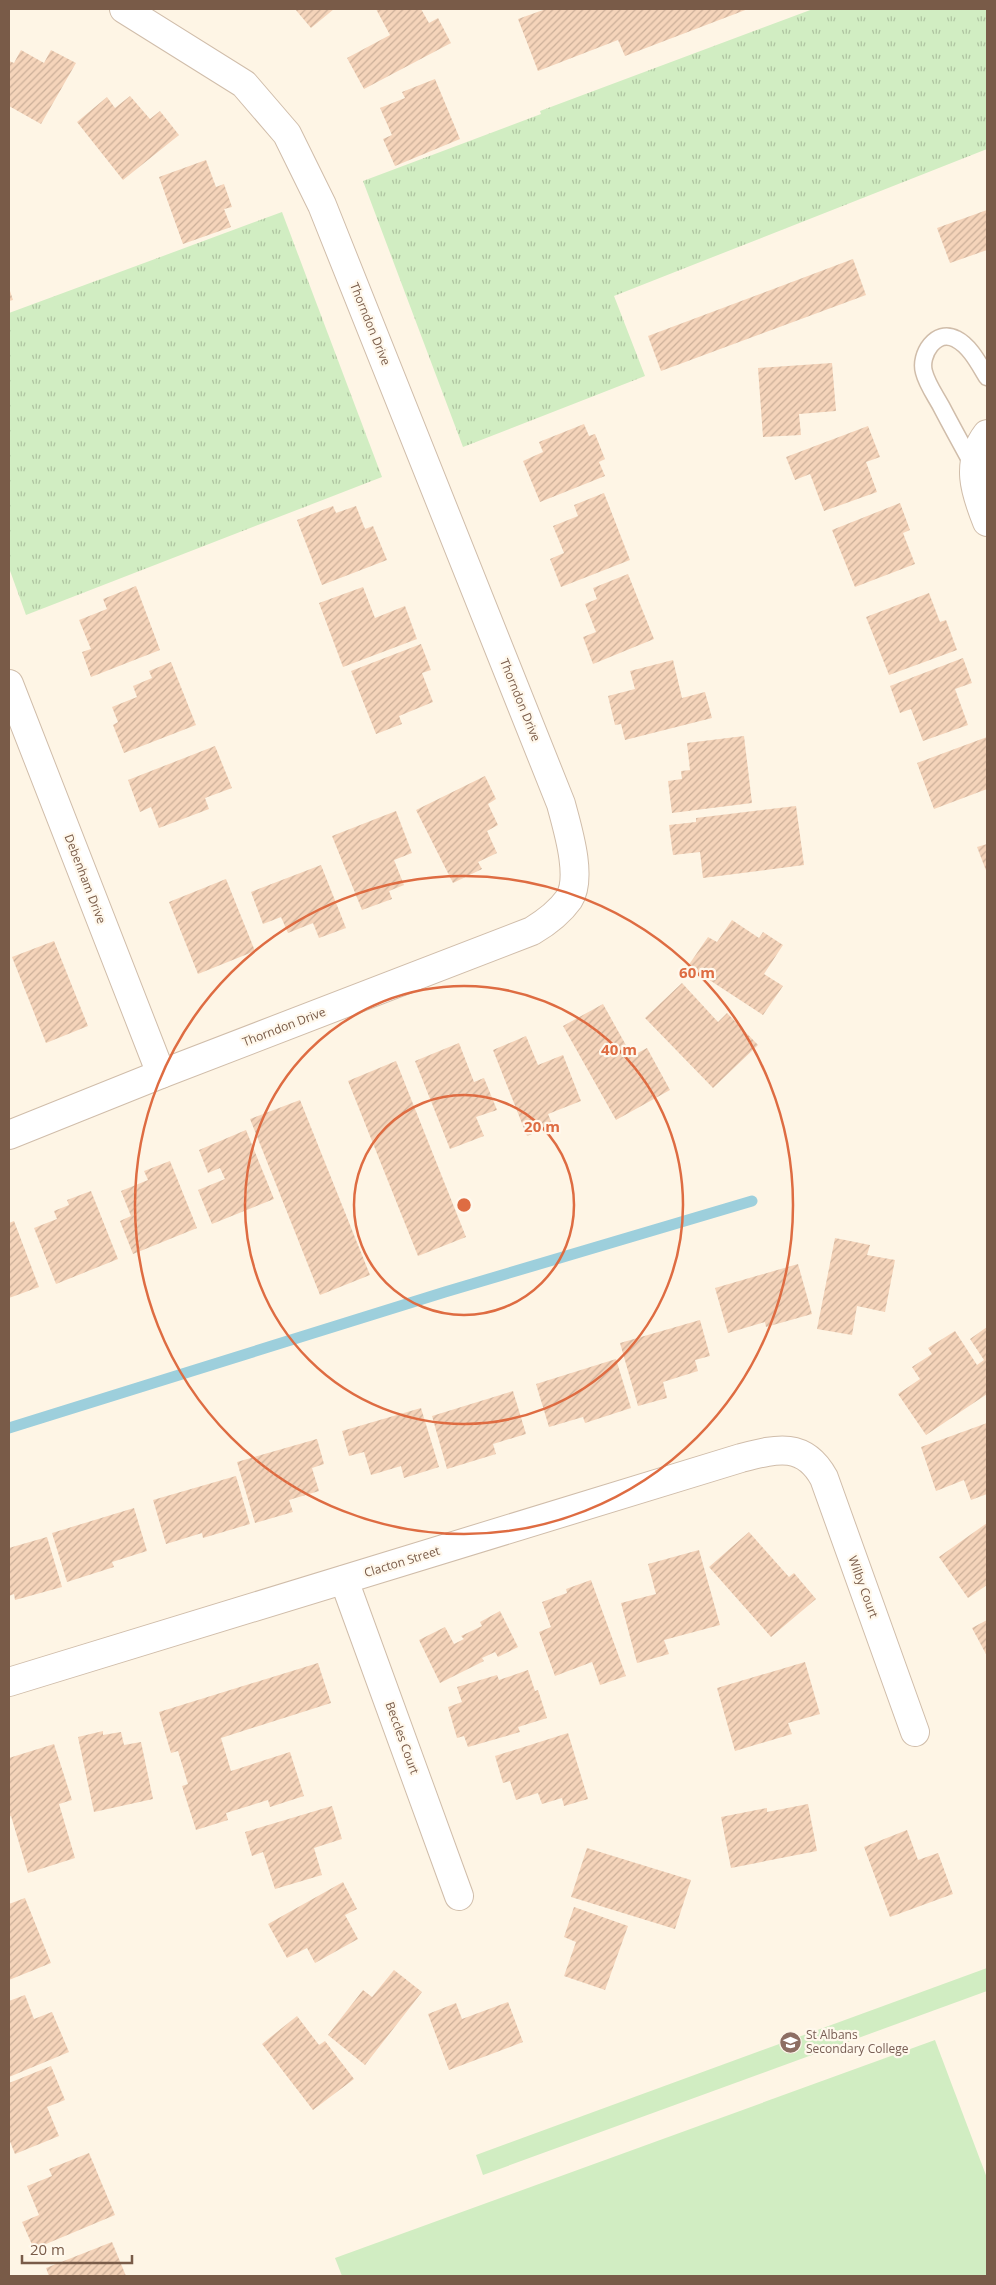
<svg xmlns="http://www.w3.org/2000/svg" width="996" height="2285" font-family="'Open Sans',sans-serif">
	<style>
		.grass { fill: url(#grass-tufts) }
		.pitch { fill: #d1edc2 }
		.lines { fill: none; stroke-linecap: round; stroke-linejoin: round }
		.stream { stroke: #9dcfdc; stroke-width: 11 }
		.building { fill: url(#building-hatch) }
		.lane-casing { stroke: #d0bdaa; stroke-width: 19 }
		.street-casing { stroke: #d0bdaa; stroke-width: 30 }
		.lane { stroke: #fff; stroke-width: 16 }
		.street { stroke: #fff; stroke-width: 28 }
		.ring { fill: none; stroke: #de6c42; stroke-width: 2.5 }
		.labels { text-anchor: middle; stroke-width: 4.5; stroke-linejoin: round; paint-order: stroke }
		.street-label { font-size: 12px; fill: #795b48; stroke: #fff8ec }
		.education-label { font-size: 12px; fill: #785e54; stroke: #fff8ec; text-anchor: start }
		.centre { fill: #de6c42; stroke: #fff8ec; stroke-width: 2.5 }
		.ring-label { font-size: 15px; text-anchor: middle; font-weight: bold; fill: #de6c42; stroke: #fff8ec; stroke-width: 4.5; stroke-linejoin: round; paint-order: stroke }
	</style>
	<defs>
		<pattern id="grass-tufts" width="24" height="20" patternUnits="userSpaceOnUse" patternTransform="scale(1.25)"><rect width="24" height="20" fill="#d1edc2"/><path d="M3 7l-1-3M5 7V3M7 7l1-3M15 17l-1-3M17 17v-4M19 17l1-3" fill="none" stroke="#aec3a0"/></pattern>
		<pattern id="building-hatch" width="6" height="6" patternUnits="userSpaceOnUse" patternTransform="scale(1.25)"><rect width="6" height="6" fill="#f5d4ba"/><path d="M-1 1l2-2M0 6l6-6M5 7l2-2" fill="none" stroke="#cbaf99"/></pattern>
	</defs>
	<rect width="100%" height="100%" fill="#fef5e5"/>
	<g class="grass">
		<path d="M813 9H987V149L614 296 645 376 463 447 363 181 541 114 540 111Z"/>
		<path d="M282 212 382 477 26 615 9 568V313Z"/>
	</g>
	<g class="pitch">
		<path d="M987 1968V1991L483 2175 476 2155Z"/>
		<path d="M935 2040 987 2178V2276H342L335 2258Z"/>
	</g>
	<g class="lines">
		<path class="stream" d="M9 1428 445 1292 752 1201"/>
	</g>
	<g class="building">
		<path d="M295 9H334L311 28Z"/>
		<path d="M376 9H421L429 23 438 18 451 43 364 89 347 58 390 35Z"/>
		<path d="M546 9H748L625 56 618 40 538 71 518 19Z"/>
		<path d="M21 50 44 63 51 50 76 63 41 124 9 106V61L14 63Z"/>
		<path d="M435 79 460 139 395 166 383 139 392 135 380 108 405 98 402 92Z"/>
		<path d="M130 96 150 119 160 111 179 135 123 180 77 122 107 97 115 108Z"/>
		<path d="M206 160 216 187 224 184 232 207 224 209 231 227 183 244 159 177Z"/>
		<path d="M987 210V250L950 263 937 228Z"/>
		<path d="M853 259 866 295 661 371 648 336Z"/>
		<path d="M9 288 13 300 9 301Z"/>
		<path d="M832 363 836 411 799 414 801 435 763 437 758 368Z"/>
		<path d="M584 424 589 436 595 434 605 459 599 462 605 476 540 502 523 461 543 452 539 442Z"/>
		<path d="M868 426 880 457 866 462 877 492 824 511 810 474 795 480 786 457Z"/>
		<path d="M604 493 630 560 561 587 550 559 564 553 553 526 578 516 574 505Z"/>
		<path d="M900 503 910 530 903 533 915 564 855 587 832 530Z"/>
		<path d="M333 506 336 513 356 506 365 529 373 526 387 560 322 585 297 520Z"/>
		<path d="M628 574 654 639 593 664 583 637 596 632 585 604 597 599 593 588Z"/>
		<path d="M136 586 160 650 91 677 82 652 91 649 79 620 107 609 103 599Z"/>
		<path d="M363 587 375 618 405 606 417 639 343 667 319 603Z"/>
		<path d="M929 593 940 622 946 620 957 650 889 675 866 617Z"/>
		<path d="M421 644 431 670 422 673 433 702 399 716 402 724 376 734 351 671Z"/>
		<path d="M963 658 972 683 955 689 968 725 923 741 911 709 900 713 890 686Z"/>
		<path d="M673 660 682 698 705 692 712 718 625 740 621 724 615 725 608 696 635 689 630 671Z"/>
		<path d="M171 662 196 725 124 753 113 725 118 722 112 707 137 697 133 686 152 678 149 671Z"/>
		<path d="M744 736 752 803 672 813 668 781 682 779 681 771 690 770 687 743Z"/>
		<path d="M987 737V789L934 809 917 763Z"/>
		<path d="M215 746 232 788 205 798 209 809 159 828 151 807 140 812 128 780Z"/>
		<path d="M485 776 496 799 488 804 498 825 487 831 497 853 478 862 482 869 453 883 416 810Z"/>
		<path d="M796 806 804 865 703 878 700 852 673 855 669 825 696 822V818Z"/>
		<path d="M396 811 412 853 394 860 404 885 389 891 392 899 362 910 332 836Z"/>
		<path d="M987 844V873L977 847Z"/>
		<path d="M321 865 346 928 319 938 313 923 288 933 281 917 263 924 251 892Z"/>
		<path d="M226 879 255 951 198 974 169 902Z"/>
		<path d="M732 920 759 938 763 932 783 945 764 974 783 986 763 1015 688 966 708 937 717 942Z"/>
		<path d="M54 941 88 1026 46 1043 12 957Z"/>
		<path d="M682 983 718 1022 727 1013 758 1045 713 1088 645 1018Z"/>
		<path d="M603 1004 632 1056 647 1048 670 1090 616 1120 563 1026Z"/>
		<path d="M526 1036 538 1065 563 1055 581 1101 548 1114 553 1126 527 1136 493 1050Z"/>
		<path d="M459 1043 474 1082 484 1078 497 1110 476 1117 484 1136 450 1149 415 1061Z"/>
		<path d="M396 1061 466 1237 418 1256 348 1081Z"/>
		<path d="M300 1100 370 1275 320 1295 250 1119Z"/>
		<path d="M246 1130 274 1199 212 1224 198 1190 225 1179 220 1168 208 1173 199 1150Z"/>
		<path d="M170 1161 197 1228 133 1254 120 1221 131 1216 121 1191 148 1180 144 1171Z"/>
		<path d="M91 1191 118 1259 56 1284 34 1228 57 1219 54 1211 69 1205 67 1200Z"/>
		<path d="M14 1221 39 1287 9 1298V1223Z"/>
		<path d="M835 1238 870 1245 867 1255 895 1260 885 1312 857 1306 852 1335 817 1329Z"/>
		<path d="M798 1264 812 1314 766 1327 765 1322 728 1333 715 1288Z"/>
		<path d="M700 1320 710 1356 695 1360 698 1371 663 1382 667 1398 638 1406 620 1343Z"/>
		<path d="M987 1327V1394L926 1435 898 1394 920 1379 912 1367 932 1354 928 1348 955 1331 977 1365 984 1360 970 1339Z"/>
		<path d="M616 1359 631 1408 585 1423 583 1417 549 1427 536 1384Z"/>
		<path d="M513 1391 526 1434 493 1444 496 1454 447 1469 432 1416Z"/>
		<path d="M421 1408 439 1467 404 1478 401 1466 371 1475 364 1452 349 1456 342 1431Z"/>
		<path d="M987 1423V1494L971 1500 964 1480 936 1491 921 1447Z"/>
		<path d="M317 1439 324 1464 312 1468 319 1491 289 1500 293 1512 255 1523 237 1462Z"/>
		<path d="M236 1476 250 1524 203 1538 202 1533 166 1544 153 1500Z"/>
		<path d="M134 1508 147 1551 112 1562 114 1567 67 1582 52 1533Z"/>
		<path d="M987 1523V1585L968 1598 939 1557Z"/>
		<path d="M749 1532 789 1577 794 1573 816 1599 771 1637 709 1567Z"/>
		<path d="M47 1537 62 1587 15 1600 14 1594 9 1596V1548Z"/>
		<path d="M699 1550 720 1625 664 1640 669 1654 637 1663 621 1603 656 1594 648 1564Z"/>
		<path d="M591 1580 626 1676 600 1685 592 1662 555 1676 539 1632 551 1627 542 1602 567 1593 566 1589Z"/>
		<path d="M500 1611 518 1647 498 1657 495 1652 482 1658 484 1661 440 1683 419 1640 445 1627 454 1644 464 1639 461 1636 482 1626 480 1622Z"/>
		<path d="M987 1620V1656L972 1628Z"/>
		<path d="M805 1662 820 1714 788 1723 792 1734 735 1751 717 1688Z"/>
		<path d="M318 1663 331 1703 221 1738 231 1771 290 1752 304 1796 270 1807 268 1800 226 1813 228 1820 196 1830 182 1786 188 1784 178 1751 171 1753 159 1712Z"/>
		<path d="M528 1670 535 1691 538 1690 547 1718 518 1727 520 1732 468 1747 464 1736 457 1738 448 1707 462 1702 457 1687 497 1675 499 1680Z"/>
		<path d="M103 1731V1735L121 1732 124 1745 141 1742 153 1799 94 1812 78 1737Z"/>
		<path d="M568 1733 588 1799 564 1806 562 1798 542 1804 538 1793 516 1800 510 1781 503 1783 495 1756Z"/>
		<path d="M54 1744 72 1800 59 1804 75 1858 28 1873 11 1816 9 1817V1758Z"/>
		<path d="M808 1804 817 1851 731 1868 721 1817 767 1808V1812Z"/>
		<path d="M332 1806 342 1839 314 1848 322 1875 275 1889 263 1852 252 1856 245 1832Z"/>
		<path d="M907 1830 918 1860 938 1853 953 1894 890 1917 864 1847Z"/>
		<path d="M587 1848 691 1880 675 1929 571 1897Z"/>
		<path d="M343 1882 357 1909 345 1915 358 1939 315 1963 307 1948 287 1958 268 1924Z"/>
		<path d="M25 1898 51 1963 9 1980V1904Z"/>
		<path d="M574 1907 628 1926 605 1990 564 1976 576 1942 564 1937Z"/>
		<path d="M394 1970 422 1992 365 2065 328 2035 363 1990 372 1997Z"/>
		<path d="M25 1995 34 2019 52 2012 69 2052 9 2077V2001Z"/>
		<path d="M508 2002 523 2042 449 2070 428 2014 456 2003 462 2019Z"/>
		<path d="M297 2016 319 2045 325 2041 354 2079 313 2110 262 2044Z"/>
		<path d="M51 2066 65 2100 47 2107 59 2136 15 2154 9 2139V2083Z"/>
		<path d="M89 2153 115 2215 34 2249 22 2222 39 2215 27 2186 52 2176 49 2169Z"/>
		<path d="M112 2242 126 2276H49L46 2268Z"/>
	</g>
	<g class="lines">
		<defs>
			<path id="lane" d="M974 467C963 447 952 427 941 406 935 395 927 384 924 372 919 355 936 328 956 339 970 346 979 364 987 377"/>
			<g id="street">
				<path d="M987 434C965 463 975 492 987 522"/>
				<path d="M9 684 161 1074"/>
				<path d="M9 1135 161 1074 532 931C547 922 559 913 569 899 583 877 567 827 561 804L322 205 287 134 244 84 124 9"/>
				<path d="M344 1580 459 1896"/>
				<path d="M9 1682 741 1458C776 1449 804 1441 824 1478L915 1732"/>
			</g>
		</defs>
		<use href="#lane" class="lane-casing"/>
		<use href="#street" class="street-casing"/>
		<use href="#lane" class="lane"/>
		<use href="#street" class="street"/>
	</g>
	<g class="ring">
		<circle cx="464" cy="1205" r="110"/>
		<circle cx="464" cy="1205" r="219"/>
		<circle cx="464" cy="1205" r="329"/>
	</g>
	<defs>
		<symbol id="school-disc" viewBox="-11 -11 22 22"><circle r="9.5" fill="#8d6e63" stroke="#fff8ec"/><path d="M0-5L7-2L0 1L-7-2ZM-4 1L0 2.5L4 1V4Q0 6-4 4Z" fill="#fff"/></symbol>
	</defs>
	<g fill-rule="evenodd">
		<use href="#school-disc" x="778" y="2030" width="25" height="25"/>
	</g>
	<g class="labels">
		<g class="street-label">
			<text transform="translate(370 324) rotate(68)" y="4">Thorndon Drive</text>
			<text transform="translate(520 700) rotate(68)" y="4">Thorndon Drive</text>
			<text transform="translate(85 879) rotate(69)" y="4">Debenham Drive</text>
			<text transform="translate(284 1027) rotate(-21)" y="4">Thorndon Drive</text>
			<text transform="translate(402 1562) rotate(-17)" y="4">Clacton Street</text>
			<text transform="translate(863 1587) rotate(70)" y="4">Wilby Court</text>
			<text transform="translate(402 1738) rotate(70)" y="4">Beccles Court</text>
		</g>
		<g class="education-label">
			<text x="806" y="2039">St Albans<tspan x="806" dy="14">Secondary College</tspan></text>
		</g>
	</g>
	<circle cx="464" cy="1205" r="8" class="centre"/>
	<g class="ring-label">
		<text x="697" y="978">60 m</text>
		<text x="619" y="1055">40 m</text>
		<text x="542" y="1132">20 m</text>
	</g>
	<rect width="996" height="2285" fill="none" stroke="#795b48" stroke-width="20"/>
	<path d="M22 2255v8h110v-8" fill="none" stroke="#795b48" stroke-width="2.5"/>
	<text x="30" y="2255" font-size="15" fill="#795b48" stroke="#fff8ec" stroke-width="4" paint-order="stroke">20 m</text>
</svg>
